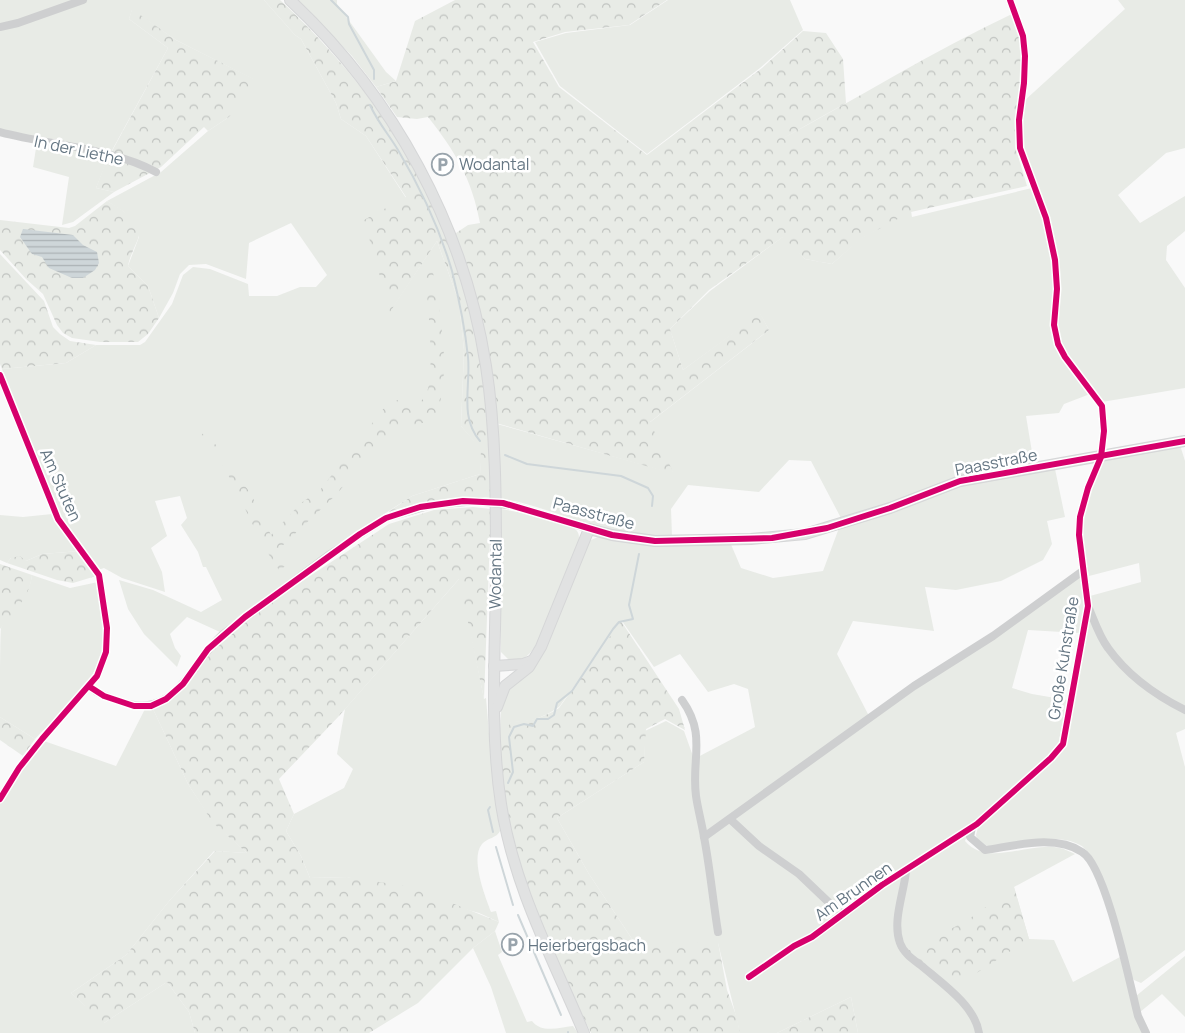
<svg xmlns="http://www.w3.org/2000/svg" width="1185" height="1033" font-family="Manrope,sans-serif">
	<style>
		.green { fill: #e8ebe6 }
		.forest { fill: url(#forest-crowns) }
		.water { fill: url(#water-rules) }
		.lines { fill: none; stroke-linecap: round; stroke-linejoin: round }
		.stream { stroke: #ced6d9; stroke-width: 2 }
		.secondary-casing { stroke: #d5d6d7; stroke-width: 12 }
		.street { stroke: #cecfd0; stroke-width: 8 }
		.secondary { stroke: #e1e2e2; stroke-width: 10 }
		.street-bridge { stroke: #cecfd0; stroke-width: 8 }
		.cycleway-casing { stroke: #fff; stroke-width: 9 }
		.cycleway { stroke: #d6006c; stroke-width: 6 }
		.labels { text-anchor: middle; stroke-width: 5; stroke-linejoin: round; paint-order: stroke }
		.street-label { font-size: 16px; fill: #657683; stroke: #fff }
		.poi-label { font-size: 16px; fill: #657683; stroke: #fff; text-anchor: start }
	</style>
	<defs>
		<pattern id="forest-crowns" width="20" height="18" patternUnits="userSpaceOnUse" patternTransform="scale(1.25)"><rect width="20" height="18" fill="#e8ebe6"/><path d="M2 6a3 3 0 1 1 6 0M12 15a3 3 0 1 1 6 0" fill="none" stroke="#c0c3c0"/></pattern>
		<pattern id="water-rules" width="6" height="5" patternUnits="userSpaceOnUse" patternTransform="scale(1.25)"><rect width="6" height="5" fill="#ced6d9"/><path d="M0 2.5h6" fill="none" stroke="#abb2b5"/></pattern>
	</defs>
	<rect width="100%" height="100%" fill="#f9f9f9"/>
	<g class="green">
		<path d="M0 0H79L0 26Z"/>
		<path d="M87 0H264L295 35 301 39 336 103 341 119 366 136 406 198 380 269 390 311 437 241 459 302 464 350 461 426 482 450 480 474 412 496 341 542 220 632 187 617 170 634 175 648 181 656 177 667 144 634 128 609 119 580 153 590 201 612 222 600 206 567H203L198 552 181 525 187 518 180 496 155 501 167 536 151 548 162 572 165 592 122 578 104 568 98 570 58 514 2 369 66 363 96 345H140L145 342 172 304 183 275 193 267 210 269 248 284 249 296H277L300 287H316L327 275 291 223 249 243 246 279 206 264 189 265 180 274 173 293 159 318 148 286 128 266 139 237 124 212 107 201 161 172 208 131 229 117 253 79 176 40 132 10 129 19 168 48 110 154 0 130V29Z"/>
		<path d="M298 0H337V4L386 72 396 81 376 87 352 56Z"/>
		<path d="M668 0H790L803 30 760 68 647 154 560 86 535 42 566 33 630 25Z"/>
		<path d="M1118 0H1185V148L1166 153 1118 195 1140 223 1185 196V231L1167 246 1166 260 1185 288V388L1102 402 1066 357 1060 343 1055 325 1058 260 1021 148 1023 102 1125 9Z"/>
		<path d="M37 142 108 158 96 188 114 192 73 222 62 225 69 177 33 167Z"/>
		<path d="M1032 188 1043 217 1053 260 1055 343 1090 394 1064 404 1059 413 1026 416 1034 464 842 520 811 461 789 460 759 492 688 485 671 509 672 536C643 536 615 531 587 523 557 515 529 502 497 498V424L673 473 649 423 769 330 760 314 683 370 670 329 710 291 784 236 805 259 832 264 861 238 911 211 912 217Z"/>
		<path d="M1180 445 1185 461V707C1140 685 1095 649 1090 596L1141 582 1139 563 1089 576C1080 539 1080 517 1095 481 1097 474 1099 466 1105 461Z"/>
		<path d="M1055 469 1065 517 1047 521 1052 544 1043 560 1001 581 956 590 925 587 934 631 853 621 837 654 869 716 916 688 1083 574 1084 608 1079 633 1028 630 1012 688 1032 694 1067 700 1058 746 971 825 965 841C988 868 1029 841 1060 848 1065 849 1070 852 1075 854L1014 887 1029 939 1054 940 1073 982 1120 957 1142 1033H858L851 997 777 1033H740L718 943 634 942 589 874 557 818 644 762 645 731 666 721 684 731 694 759 755 727 748 689 734 684 708 692 680 654 654 667 622 621 559 707C543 718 530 722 511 722L500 747C501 730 498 702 509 688 520 675 532 672 543 654L589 541 600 536 730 542 741 568 773 578 823 571 839 528 963 483Z"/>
		<path d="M501 509C520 512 561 519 575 529 579 532 579 536 579 540L537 643C530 655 523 662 509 660L501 652Z"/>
		<path d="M52 514 61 530 80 551 42 554 26 561 11 558 7 563 0 560V515L23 517Z"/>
		<path d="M32 575 70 588 98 582C100 597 104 613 105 628 106 677 66 706 35 739L0 717C0 704 0 635 1 628 11 609 29 599 32 575Z"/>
		<path d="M460 578 484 699 486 698 494 793 500 831C497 838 487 838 482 844 470 858 485 896 491 912L496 911 499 922 479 913 347 877 310 878 301 856 286 831 294 814 344 788 353 769 337 754 345 709Z"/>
		<path d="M1088 618H1091L1131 678 1185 712V729L1176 733 1185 767V950L1141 983 1134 980 1131 975C1123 948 1103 857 1080 845 1064 836 1040 839 1023 842 1009 844 991 851 978 842L976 835 978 828 1057 757 1063 747Z"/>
		<path d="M145 709H153L188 784 213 822 247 853 214 851 170 900 126 955 71 993 104 1023 167 982 189 1012 195 1033H0V804L21 770 44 741 116 766Z"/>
		<path d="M495 931 502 952 498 955 527 1022 532 1021C541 1033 558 1028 573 1026L578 1033H506L491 987 473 948Z"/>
		<path d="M1185 956V1017L1162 994 1140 1012 1136 996Z"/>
	</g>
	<g class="forest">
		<path d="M264 0H280C374 87 451 201 476 329 487 385 491 441 493 498 456 495 423 501 388 512L412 496 480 474 481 450 461 426 464 350 459 302 437 241 390 312 364 220 406 197 366 136 341 119 336 103 301 39 295 35Z"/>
		<path d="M455 0H667L629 25 565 32 533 42 559 87 647 155 762 68 803 31 826 33 843 59 846 103 780 140C858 98 933 51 1014 13L1020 35 1022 56 1015 146 1027 186 911 212 862 238 832 264 805 259 783 237 709 290 670 329 683 370 760 313 769 330 650 422 674 474 496 423 453 235 468 225 480 223C472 179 455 151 428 117L417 119 397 117 376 87 396 81 415 21Z"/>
		<path d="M132 9 176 40 254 79 241 103 229 117 208 131 204 127 161 167 114 192 96 188 105 164 168 48 129 19Z"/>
		<path d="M107 201C119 208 144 221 138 239 134 249 130 256 128 266L148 286 159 318 148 334 138 342H100L72 338 63 333 57 325 43 294 26 279 0 250V220L69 228 75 226Z"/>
		<path d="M0 254 44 301 53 327 60 334 70 341 96 345 66 363 2 369 0 364Z"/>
		<path d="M432 266C440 317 453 370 435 420L401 428 389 435 366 457 337 494 281 547 291 563 279 570C251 531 238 484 210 446 202 436 191 428 182 420L213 441 251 494 271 535 301 503 320 490 388 403 396 400 418 404C420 401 424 399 426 395 436 371 427 300 425 271Z"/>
		<path d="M473 507 491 509 484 699 459 579 339 716 279 779 294 814 286 831 301 856 310 878 347 877 412 887 499 922 495 931 473 948 418 1003 369 1033H195L189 1012 167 982 104 1023 88 1022 85 1006 71 993 126 955 170 900 215 851 247 853 213 823 188 784 153 709 173 698 203 656 252 614 389 524 434 510Z"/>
		<path d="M80 551 96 576 73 583 57 580 7 563 11 558 20 556 26 561 42 554Z"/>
		<path d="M0 564 32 575C30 597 13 613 0 629Z"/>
		<path d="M621 621 679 709 685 730 665 719 646 729 644 762 557 818 589 874 634 942H718L727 990 737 1018 740 1033H591C552 953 510 869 503 780 502 770 498 756 500 746 502 738 507 729 511 721 529 722 543 718 559 708Z"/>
		<path d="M0 717 35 739 23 756 0 740Z"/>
		<path d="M1014 887 1029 939 952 989 906 952 966 921Z"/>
		<path d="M851 997 858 1033H777Z"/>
	</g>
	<path class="water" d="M23 229 73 235 83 245 97 252 99 263 95 270 83 278H72L49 268 42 257 32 254 20 237Z"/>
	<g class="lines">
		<g class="stream">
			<path d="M331 0 348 17 349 24 374 70V79"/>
			<path d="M370 105C377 121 389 135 398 150 420 187 440 230 452 271 459 299 465 328 468 357 471 386 459 417 480 441"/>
			<path d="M505 455 527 464 621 476 648 488 653 496 652 506"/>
			<path d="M508 783 513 772 509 737 514 727 524 724 533 726 537 719H548L554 715 557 703 572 691 613 629 619 622 633 619 629 605 639 554"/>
			<path d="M490 807 488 810 493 832"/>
			<path d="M496 847 513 905"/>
			<path d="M518 915 561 1015"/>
			<path d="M568 1032V1033"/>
		</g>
		<defs>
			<g id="secondary">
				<path d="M290 0C393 96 464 226 486 366 496 431 496 499 496 565 496 644 489 725 501 804 514 887 552 957 584 1033"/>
				<path d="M494 666 523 664 531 661"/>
				<path d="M497 707 505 686 529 667 541 647 589 529 612 535 655 541 751 539 805 534 890 508 960 481 1185 441"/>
			</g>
		</defs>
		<use href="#secondary" class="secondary-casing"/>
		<g class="street">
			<path d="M0 27 18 23 83 0"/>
			<path d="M0 132C48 145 113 148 156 172"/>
			<path d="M0 375 58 519 99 575 107 628 106 652 97 676 42 739 19 768 0 799"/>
			<path d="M515 506 589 529"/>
			<path d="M1088 606C1094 620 1099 636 1108 648 1128 676 1155 695 1185 710"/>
			<path d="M90 687C99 695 110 698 122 702 176 720 189 665 222 635L330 554 386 518 432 505 477 501"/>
			<path d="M682 700C707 735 691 759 696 796 698 810 702 824 704 837 710 868 713 901 718 932"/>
			<path d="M731 820 759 846 799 874 842 915"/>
			<path d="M972 827 970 837 985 850C1014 846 1055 834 1082 852 1106 866 1130 985 1138 1016L1146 1033"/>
			<path d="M704 837 914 686 993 636 1084 570"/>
			<path d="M906 871C904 893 892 921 900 943 904 954 914 960 923 967 943 984 975 1006 979 1033"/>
			<path d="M749 977 794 946 812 937 882 885 977 824 1051 758 1063 744 1088 606 1079 535 1080 517 1088 488 1101 457 1104 431 1102 406 1065 357 1058 344 1054 325 1057 289 1055 260 1046 218 1020 148 1019 120 1024 83 1025 56 1023 36 1010 0"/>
		</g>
		<use href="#secondary" class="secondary"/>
		<path class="street-bridge" d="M477 501 515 506"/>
		<defs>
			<g id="cycleway">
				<path d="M0 375 58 519 99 575 107 628 106 652 97 676 42 739 19 768 0 799"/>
				<path d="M90 687 104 696 134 706H151L166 699 183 684 208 649 245 617 360 534 386 518 420 507 463 501 503 503 612 535 655 541 772 538 827 528 890 508 960 481 1185 441"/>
				<path d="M749 977 794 946 812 937 882 885 977 824 1051 758 1063 744 1088 606 1079 535 1080 517 1088 488 1101 457 1104 431 1102 406 1065 357 1058 344 1054 325 1057 289 1055 260 1046 218 1020 148 1019 120 1024 83 1025 56 1023 36 1010 0"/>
			</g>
		</defs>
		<use href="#cycleway" class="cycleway-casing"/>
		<use href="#cycleway" class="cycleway"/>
	</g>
	<defs>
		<symbol id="parking-ring" viewBox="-11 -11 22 22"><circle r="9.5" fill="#fff" stroke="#99a4ac" stroke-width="1.5"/><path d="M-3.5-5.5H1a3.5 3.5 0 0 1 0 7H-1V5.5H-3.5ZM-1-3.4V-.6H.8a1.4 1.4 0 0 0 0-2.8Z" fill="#99a4ac"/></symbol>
	</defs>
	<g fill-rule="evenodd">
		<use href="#parking-ring" x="430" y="152" width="25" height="25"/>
		<use href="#parking-ring" x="500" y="932" width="25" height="25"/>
	</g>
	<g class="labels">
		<g class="street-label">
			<text transform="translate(79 150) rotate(12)" y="6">In der Liethe</text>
			<text transform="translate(996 462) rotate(-11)" y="6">Paasstraße</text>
			<text transform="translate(61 485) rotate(66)" y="6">Am Stuten</text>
			<text transform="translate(594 513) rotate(15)" y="6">Paasstraße</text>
			<text transform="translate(495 574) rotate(-89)" y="6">Wodantal</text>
			<text transform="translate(1063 658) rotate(-81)" y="6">Große Kuhstraße</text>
			<text transform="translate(853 891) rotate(-35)" y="6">Am Brunnen</text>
		</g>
		<g class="poi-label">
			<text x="459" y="170">Wodantal</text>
			<text x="528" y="951">Heierbergsbach</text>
		</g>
	</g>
</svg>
